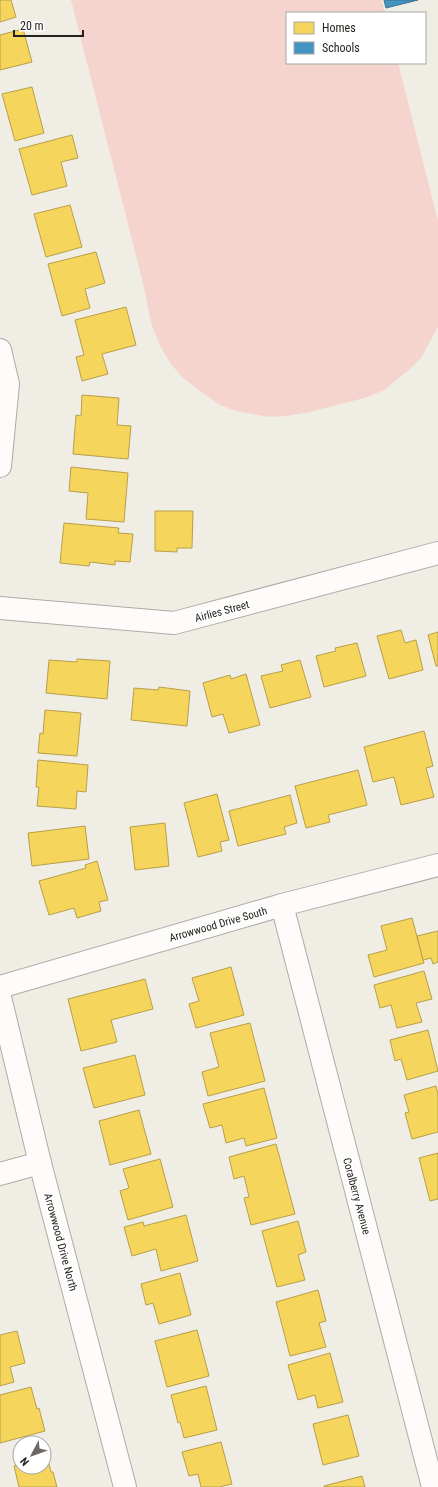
<svg xmlns="http://www.w3.org/2000/svg" width="438" height="1487" font-family="'Roboto Condensed',sans-serif">
	<style>
		.green { fill: #f5d4ce }
		.homes { fill: #f6d55c; stroke: #b79f49 }
		.schools { fill: #4393c3; stroke: #3a7191 }
		.lines { fill: none; stroke-linecap: round; stroke-linejoin: round }
		.street-casing { stroke: #adaba5; stroke-width: 24 }
		.street { stroke: #fdfcfb; stroke-width: 22 }
		.labels { text-anchor: middle; stroke-width: 4; stroke-linejoin: round; paint-order: stroke }
		.street-label { font-size: 11px; fill: #24221c; stroke: #fff }
	</style>
	<rect width="100%" height="100%" fill="#f0ede5"/>
	<path class="green" d="M71 0H382L385 13H287V63H398L438 221V327L421 358 410 369 384 390 368 397 310 412 286 416 269 417 236 411 220 405 207 396 183 378 171 364 160 346 151 323 144 287Z"/>
	<g class="homes">
		<path d="M0 0H11L16 17 0 22Z"/>
		<path d="M23 29 32 62 0 70V35Z"/>
		<path d="M32 87 44 133 15 141 2 94Z"/>
		<path d="M72 135 78 158 61 162 67 186 32 195 19 149Z"/>
		<path d="M70 205 82 247 46 257 34 214Z"/>
		<path d="M96 252 105 283 85 289 90 308 62 316 48 264Z"/>
		<path d="M126 307 136 345 102 354 108 374 82 381 76 357 84 355 75 320Z"/>
		<path d="M82 395 119 398 117 425 131 426 128 459 73 454 76 415 81 416Z"/>
		<path d="M71 467 128 473 124 522 86 519 88 493 69 491Z"/>
		<path d="M155 511H193L192 548H177V552L155 551Z"/>
		<path d="M64 523 119 528 118 533 133 534 130 562 115 561V565L90 562 89 566 60 563Z"/>
		<path d="M401 630 405 643 416 640 423 670 389 679 377 636Z"/>
		<path d="M438 632V666H436L428 635Z"/>
		<path d="M357 643 366 676 324 687 316 656 336 651 335 648Z"/>
		<path d="M77 659 110 661 107 699 46 693 49 660 77 662Z"/>
		<path d="M300 660 311 697 270 708 261 676 283 671 281 665Z"/>
		<path d="M246 674 260 725 229 733 223 714 212 717 203 683 230 675 231 679Z"/>
		<path d="M159 687 190 691 187 726 131 720 134 688 158 690Z"/>
		<path d="M45 710 81 713 77 756 38 753 40 733 43 734Z"/>
		<path d="M424 731 433 766 426 768 434 797 401 805 394 777 373 782 364 747Z"/>
		<path d="M38 760 88 765 86 792 77 791 76 809 37 806 39 787H36Z"/>
		<path d="M358 770 367 805 328 815 330 822 306 828 295 786Z"/>
		<path d="M217 794 229 840 220 842 222 851 198 857 184 803Z"/>
		<path d="M290 795 297 823 284 827 286 834 238 846 229 811Z"/>
		<path d="M165 823 169 866 135 870 130 827Z"/>
		<path d="M85 826 89 859 32 866 28 833Z"/>
		<path d="M97 861 108 900 99 902 101 911 77 918 74 908 49 915 39 881 86 868 85 865Z"/>
		<path d="M412 918 424 963 374 977 368 955 387 950 381 926Z"/>
		<path d="M438 931V962L433 964 431 958 423 960 417 936Z"/>
		<path d="M231 967 244 1015 196 1028 189 1004 199 1001 192 978Z"/>
		<path d="M424 971 432 999 416 1003 422 1022 397 1028 391 1005 380 1008 374 985Z"/>
		<path d="M145 979 153 1009 111 1020 117 1042 81 1051 68 999Z"/>
		<path d="M250 1023 265 1081 208 1096 202 1072 219 1067 210 1033Z"/>
		<path d="M428 1030 438 1071 407 1080 401 1059 395 1061 390 1040Z"/>
		<path d="M135 1055 145 1095 94 1108 83 1068Z"/>
		<path d="M436 1086 438 1094V1132L412 1139 405 1113 409 1112 404 1095Z"/>
		<path d="M264 1088 277 1138 246 1146 244 1138 226 1143 222 1125 210 1128 203 1104Z"/>
		<path d="M139 1110 151 1154 110 1165 99 1121Z"/>
		<path d="M276 1144 295 1214 251 1225 244 1198 249 1197 244 1176 234 1179 229 1157Z"/>
		<path d="M438 1153V1199L430 1201 419 1158Z"/>
		<path d="M160 1159 173 1207 128 1220 120 1191 129 1188 123 1169Z"/>
		<path d="M186 1215 198 1261 161 1271 156 1249 132 1256 124 1227 143 1222 144 1226Z"/>
		<path d="M298 1221 306 1252 298 1255 305 1280 277 1287 262 1231Z"/>
		<path d="M180 1273 191 1315 159 1324 153 1303 146 1305 141 1284Z"/>
		<path d="M318 1290 326 1321 319 1323 326 1347 290 1356 276 1302Z"/>
		<path d="M197 1330 209 1376 167 1387 155 1341Z"/>
		<path d="M17 1331 25 1363 10 1367 14 1382 0 1386V1335Z"/>
		<path d="M330 1353 343 1402 318 1408 315 1395 298 1400 288 1365Z"/>
		<path d="M206 1386 217 1430 184 1438 180 1422 178 1423 171 1395Z"/>
		<path d="M31 1387 37 1409 39 1408 45 1431 0 1443V1395Z"/>
		<path d="M348 1415 359 1456 323 1465 313 1424Z"/>
		<path d="M221 1442 232 1484 219 1487H201L198 1474 189 1476 182 1452Z"/>
		<path d="M47 1457 51 1472H53L57 1487H19L14 1466 20 1464V1467H44V1458Z"/>
		<path d="M362 1476 365 1487H324V1486Z"/>
	</g>
	<path class="schools" d="M384 0H418L386 8Z"/>
	<g class="lines">
		<defs>
			<g id="street">
				<path d="M0 350 8 384 0 466"/>
				<path d="M0 608 174 623 438 553"/>
				<path d="M282 905 433 1487"/>
				<path d="M0 987 282 905 438 865"/>
				<path d="M0 997 40 1163 125 1487"/>
				<path d="M0 1174 40 1163"/>
			</g>
		</defs>
		<use href="#street" class="street-casing"/>
		<use href="#street" class="street"/>
	</g>
	<g class="labels">
		<g class="street-label">
			<text transform="translate(222 611) rotate(-15)" y="4">Airlies Street</text>
			<text transform="translate(218 924) rotate(-16)" y="4">Arrowwood Drive South</text>
			<text transform="translate(357 1196) rotate(75)" y="4">Coralberry Avenue</text>
			<text transform="translate(61 1242) rotate(75)" y="4">Arrowwood Drive North</text>
		</g>
	</g>
	<rect x="286" y="12" width="140" height="52" fill="#ffffff" stroke="#a7a7a4"/>
	<rect x="294" y="22" width="20" height="12" fill="#f6d55c" stroke="#a7a7a4"/>
	<text x="322" y="32" font-size="12" fill="#24221c">Homes</text>
	<rect x="294" y="42" width="20" height="12" fill="#4393c3" stroke="#a7a7a4"/>
	<text x="322" y="52" font-size="12" fill="#24221c">Schools</text>
	<g transform="translate(32 1455) rotate(229)"><circle r="19" fill="#ffffff" stroke="#a7a7a4"/>
	<path d="M0-3L7 15L0 10L-7 15Z" fill="#6b6962"/>
	<text y="-6" font-size="11" font-weight="bold" text-anchor="middle" fill="#24221c">N</text>
	</g>
	<path d="M14 30v6h69v-6" fill="none" stroke="#24221c" stroke-width="2"/>
	<text x="20" y="30" font-size="12" fill="#24221c" stroke="#ffffff" stroke-width="3" paint-order="stroke">20 m</text>
</svg>
